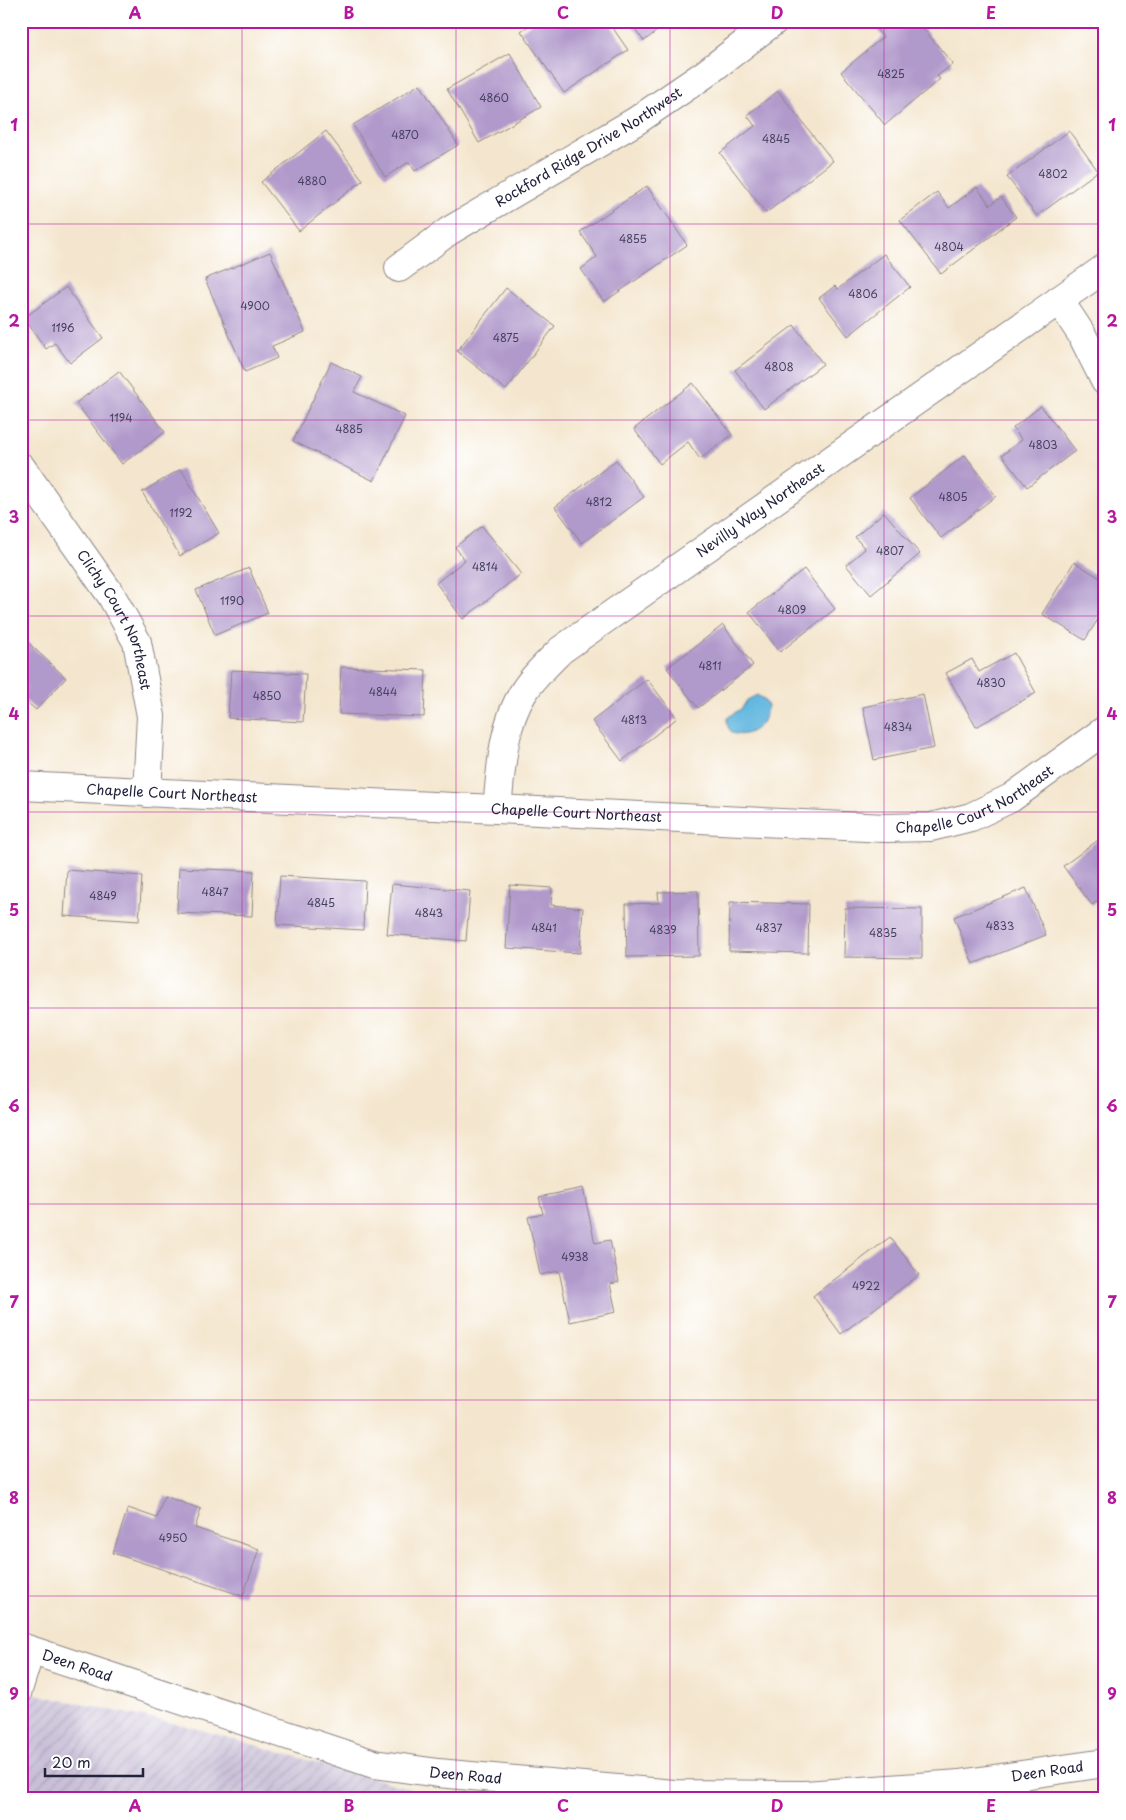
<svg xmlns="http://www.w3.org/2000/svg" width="1126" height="1820" font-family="'Playpen Sans',sans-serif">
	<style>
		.industrial { fill: url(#industrial-furrows) }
		.water { fill: #64b8e0; stroke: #436d8e }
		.building { fill: #b099cb }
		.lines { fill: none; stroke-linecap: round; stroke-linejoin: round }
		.lane-casing { stroke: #8b8484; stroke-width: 20 }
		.street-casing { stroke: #8b8484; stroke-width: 30 }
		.lane { stroke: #fff; stroke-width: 18 }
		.street { stroke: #fff; stroke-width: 28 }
		.grid { fill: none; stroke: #b5179e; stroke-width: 1; stroke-opacity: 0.55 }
		.labels { text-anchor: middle; stroke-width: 5; stroke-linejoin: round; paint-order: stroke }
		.number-label { font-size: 11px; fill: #46405f }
		.street-label { font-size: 14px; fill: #22223b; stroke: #fff }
		.neatline { fill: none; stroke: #b5179e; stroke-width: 2 }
		.grid-label { font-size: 16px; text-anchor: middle; font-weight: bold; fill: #b5179e }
	</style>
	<defs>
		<pattern id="industrial-furrows" width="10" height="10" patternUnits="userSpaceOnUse" patternTransform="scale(1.25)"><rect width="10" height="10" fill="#c9bfd7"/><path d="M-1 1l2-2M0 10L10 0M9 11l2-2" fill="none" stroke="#aca4b9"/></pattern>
	</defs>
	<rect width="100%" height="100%" fill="#fff"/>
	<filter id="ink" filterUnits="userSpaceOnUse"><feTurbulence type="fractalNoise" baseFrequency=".02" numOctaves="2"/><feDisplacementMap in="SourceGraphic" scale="10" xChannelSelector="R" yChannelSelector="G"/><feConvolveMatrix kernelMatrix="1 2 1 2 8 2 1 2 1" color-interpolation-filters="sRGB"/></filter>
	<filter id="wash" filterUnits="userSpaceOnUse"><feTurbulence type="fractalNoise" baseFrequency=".0096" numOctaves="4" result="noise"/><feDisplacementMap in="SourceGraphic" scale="20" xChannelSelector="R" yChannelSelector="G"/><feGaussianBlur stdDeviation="1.12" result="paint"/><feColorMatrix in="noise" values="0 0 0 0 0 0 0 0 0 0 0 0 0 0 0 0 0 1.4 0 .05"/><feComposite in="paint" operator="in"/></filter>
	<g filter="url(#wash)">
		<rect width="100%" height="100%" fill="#f4e6ce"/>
		<path class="industrial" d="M21 1688 43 1696 187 1726 436 1796 438 1799H21Z"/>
		<path class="water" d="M757 695 764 700 768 706C766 712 765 720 760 725 749 737 726 741 727 718L742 708 747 700Z"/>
		<g id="blocks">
			<g class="building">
				<path d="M535 21H608L628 50 564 93 521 31Z"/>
				<path d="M629 21H670L644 41Z"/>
				<path d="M869 21H917L953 64 937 76 940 79 885 125 841 72 883 37Z"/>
				<path d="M510 53 541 107 479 143 447 89Z"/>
				<path d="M420 84 458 145 415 171 409 162 385 177 353 125Z"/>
				<path d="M778 91 833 161 766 213 720 153 755 126 747 115Z"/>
				<path d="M326 131 363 180 299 231 261 182Z"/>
				<path d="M1069 131 1098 171 1037 216 1007 177Z"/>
				<path d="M647 186 687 245 604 302 581 269 597 257 580 232Z"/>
				<path d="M977 187 990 205 1001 197 1016 217 941 274 900 220 937 192 949 208Z"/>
				<path d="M270 252 305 332 272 346 277 358 245 372 205 279Z"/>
				<path d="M884 254 910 287 848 336 819 298 835 286 838 289Z"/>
				<path d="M66 287 103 338 70 363 55 343 46 349 24 318Z"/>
				<path d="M506 288 555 326 506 390 457 351Z"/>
				<path d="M794 325 823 364 764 409 735 370Z"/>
				<path d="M331 362 362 377 354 392 405 416 374 481 293 441Z"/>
				<path d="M119 371 165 432 122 464 76 403Z"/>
				<path d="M693 383 732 435 700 459 688 442 660 464 634 429Z"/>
				<path d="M1041 406 1075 451 1027 487 1002 455 1022 440 1013 428Z"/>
				<path d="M965 455 996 496 941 538 910 498Z"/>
				<path d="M616 460 644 497 582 543 555 507Z"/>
				<path d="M181 469 219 533 180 556 142 492Z"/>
				<path d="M884 512 920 554 871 595 846 565 865 549 855 537Z"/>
				<path d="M482 526 521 574 463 619 436 583 465 560 455 547Z"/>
				<path d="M1074 562 1105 581V608L1085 640 1042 614Z"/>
				<path d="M249 568 268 613 215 635 196 590Z"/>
				<path d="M804 569 835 609 780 652 749 612Z"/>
				<path d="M723 625 753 665 698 708 667 668Z"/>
				<path d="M21 636 66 678 36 710 21 697Z"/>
				<path d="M1014 653 1036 693 976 727 946 673 972 659 979 672Z"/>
				<path d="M341 667 426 670 424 717 339 714Z"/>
				<path d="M231 670 306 674 303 722 228 718Z"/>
				<path d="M647 679 677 718 622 761 592 721Z"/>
				<path d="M923 694 934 748 874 760 863 707Z"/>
				<path d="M1105 835V895L1092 905 1063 866Z"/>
				<path d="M21 863 26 864 23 918H21Z"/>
				<path d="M179 868 254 871 252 916 177 913Z"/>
				<path d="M67 870 142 876 139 921 64 916Z"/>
				<path d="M280 876 365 881 363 930 277 925Z"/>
				<path d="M392 884 470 891 466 941 387 934Z"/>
				<path d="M510 885 552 888 551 905 583 908 580 953 506 948Z"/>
				<path d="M1026 888 1046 935 973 964 954 917Z"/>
				<path d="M698 891 699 956 627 957 626 904 659 903 658 892Z"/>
				<path d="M730 902 809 904 808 953 729 951Z"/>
				<path d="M845 908 922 909V958L844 957Z"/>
				<path d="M583 1188 595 1243 610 1240 619 1282 610 1284 616 1312 570 1322 559 1271 540 1275 528 1217 543 1214 539 1197Z"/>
				<path d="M890 1237 919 1275 841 1334 813 1296Z"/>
				<path d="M164 1496 201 1509 195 1528 259 1549 243 1596 113 1553 128 1508 157 1518Z"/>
			</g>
		</g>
	</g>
	<g filter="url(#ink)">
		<use href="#blocks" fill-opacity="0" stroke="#8b8484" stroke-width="1"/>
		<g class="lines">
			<defs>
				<path id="lane" d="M21 1697 35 1652"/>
				<g id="street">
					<path id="s1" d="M399 268 449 231 636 121 705 74 774 21"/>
					<path d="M1059 300 1082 335 1105 381"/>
					<path id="s2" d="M21 467 111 595 137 642 151 716 147 793"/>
					<path id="s3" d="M21 786 886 828 931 827 971 817 1011 798 1105 730"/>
					<path id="s4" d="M497 809C501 771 502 727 523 693 533 677 547 664 561 650L1105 268"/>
					<path id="s5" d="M21 1647 374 1764 438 1773 674 1794 805 1795 960 1784 1105 1763"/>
				</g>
			</defs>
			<use href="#lane" class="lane-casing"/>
			<use href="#street" class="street-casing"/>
			<use href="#lane" class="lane"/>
			<use href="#street" class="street"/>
		</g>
	</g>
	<path class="grid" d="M242 21V1799M456 21V1799M670 21V1799M884 21V1799M21 224H1105M21 420H1105M21 616H1105M21 812H1105M21 1008H1105M21 1204H1105M21 1400H1105M21 1596H1105"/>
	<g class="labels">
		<g class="number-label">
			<text x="891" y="78">4825</text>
			<text x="494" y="102">4860</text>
			<text x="405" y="139">4870</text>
			<text x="776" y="143">4845</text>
			<text x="1053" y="178">4802</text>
			<text x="312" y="185">4880</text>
			<text x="633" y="243">4855</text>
			<text x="949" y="251">4804</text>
			<text x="863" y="298">4806</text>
			<text x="255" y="310">4900</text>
			<text x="63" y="332">1196</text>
			<text x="506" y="342">4875</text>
			<text x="779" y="371">4808</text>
			<text x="121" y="422">1194</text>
			<text x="349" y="433">4885</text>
			<text x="1043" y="449">4803</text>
			<text x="953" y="501">4805</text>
			<text x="599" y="506">4812</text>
			<text x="181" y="517">1192</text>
			<text x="890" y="555">4807</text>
			<text x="485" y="571">4814</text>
			<text x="232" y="605">1190</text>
			<text x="792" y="614">4809</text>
			<text x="710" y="670">4811</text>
			<text x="991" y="687">4830</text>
			<text x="383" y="696">4844</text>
			<text x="267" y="700">4850</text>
			<text x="634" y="724">4813</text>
			<text x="898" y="731">4834</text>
			<text x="215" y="896">4847</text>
			<text x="103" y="900">4849</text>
			<text x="321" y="907">4845</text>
			<text x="429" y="917">4843</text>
			<text x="1000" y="930">4833</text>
			<text x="544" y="932">4841</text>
			<text x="769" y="932">4837</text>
			<text x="663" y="934">4839</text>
			<text x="883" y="937">4835</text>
			<text x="575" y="1261">4938</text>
			<text x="866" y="1290">4922</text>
			<text x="173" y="1542">4950</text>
		</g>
		<g class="street-label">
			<text dy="5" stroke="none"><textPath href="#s1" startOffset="225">Rockford Ridge Drive Northwest</textPath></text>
			<text dy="5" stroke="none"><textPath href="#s4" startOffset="421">Nevilly Way Northeast</textPath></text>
			<text dy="5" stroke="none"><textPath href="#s2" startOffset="181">Clichy Court Northeast</textPath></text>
			<text dy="5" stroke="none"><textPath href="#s3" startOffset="151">Chapelle Court Northeast</textPath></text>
			<text dy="5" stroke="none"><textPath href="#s3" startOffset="961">Chapelle Court Northeast</textPath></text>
			<text dy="5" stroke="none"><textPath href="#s3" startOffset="556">Chapelle Court Northeast</textPath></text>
			<text dy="5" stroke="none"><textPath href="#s5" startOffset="59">Deen Road</textPath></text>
			<text dy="5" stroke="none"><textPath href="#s5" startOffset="1048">Deen Road</textPath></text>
			<text dy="5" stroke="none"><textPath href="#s5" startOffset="464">Deen Road</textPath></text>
		</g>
	</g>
	<rect width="1126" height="1820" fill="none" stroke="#fff" stroke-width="55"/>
	<path d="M45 1768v8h98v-8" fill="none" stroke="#22223b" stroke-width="2.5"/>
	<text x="52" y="1768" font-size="15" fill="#22223b" stroke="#ffffff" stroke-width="4" paint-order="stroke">20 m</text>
	<rect x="28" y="28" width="1070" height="1764" class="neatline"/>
	<g class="grid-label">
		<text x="135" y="19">A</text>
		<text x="349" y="19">B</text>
		<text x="563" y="19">C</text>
		<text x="777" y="19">D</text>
		<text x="991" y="19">E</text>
		<text x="14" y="131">1</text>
		<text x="1112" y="131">1</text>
		<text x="14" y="327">2</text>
		<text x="1112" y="327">2</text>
		<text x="14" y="523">3</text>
		<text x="1112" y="523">3</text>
		<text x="14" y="720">4</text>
		<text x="1112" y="720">4</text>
		<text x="14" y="916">5</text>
		<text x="1112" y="916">5</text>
		<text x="14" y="1112">6</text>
		<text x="1112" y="1112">6</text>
		<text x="14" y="1308">7</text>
		<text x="1112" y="1308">7</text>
		<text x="14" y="1504">8</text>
		<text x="1112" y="1504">8</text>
		<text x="14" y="1700">9</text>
		<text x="1112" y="1700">9</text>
		<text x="135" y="1812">A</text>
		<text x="349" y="1812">B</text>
		<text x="563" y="1812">C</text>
		<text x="777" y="1812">D</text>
		<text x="991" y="1812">E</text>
	</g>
</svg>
